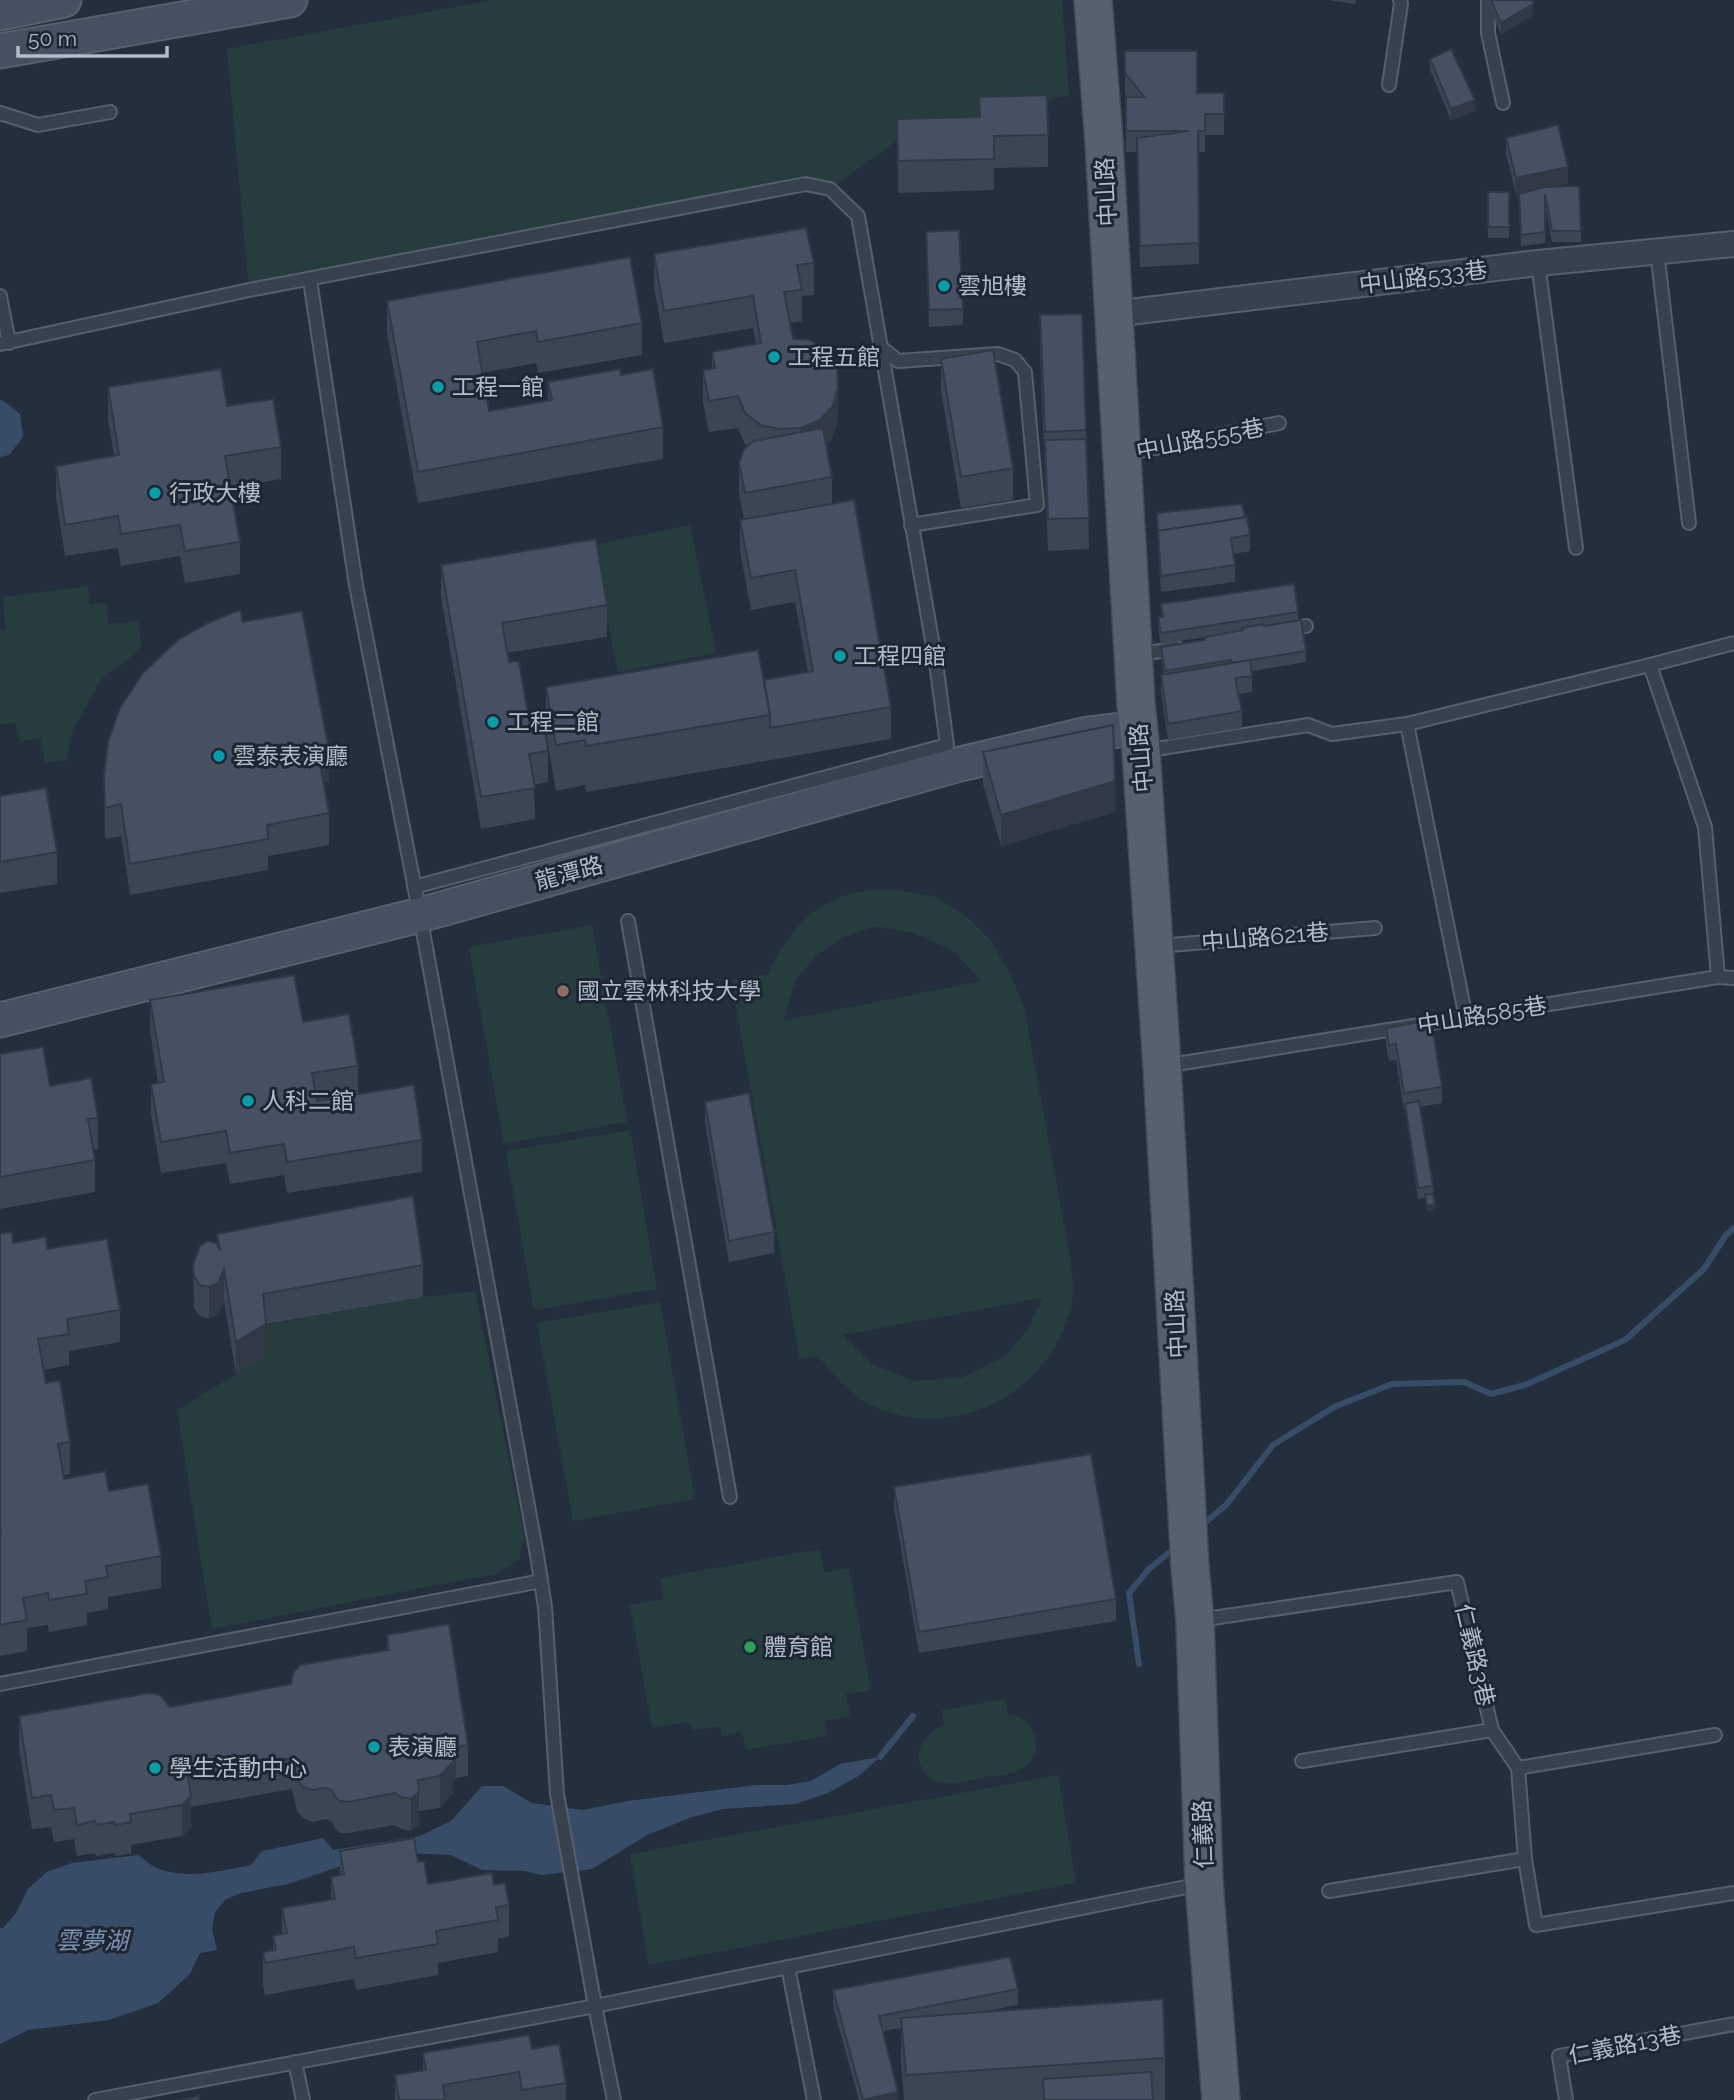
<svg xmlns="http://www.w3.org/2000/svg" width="1734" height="2100" font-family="Raleway,'Noto Sans TC',sans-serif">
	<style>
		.green { fill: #263c3f; fill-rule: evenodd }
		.water { fill: #394c67 }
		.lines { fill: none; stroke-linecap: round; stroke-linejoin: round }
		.stream { stroke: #394c67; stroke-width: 6 }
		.lane-casing { stroke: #565f6c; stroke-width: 16 }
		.street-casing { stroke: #565f6c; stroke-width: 28 }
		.secondary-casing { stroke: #565f6c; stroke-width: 37 }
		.primary-casing { stroke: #414a57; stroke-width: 40 }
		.lane { stroke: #38414e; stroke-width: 12 }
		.street { stroke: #38414e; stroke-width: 24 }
		.secondary { stroke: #465061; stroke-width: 33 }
		.primary { stroke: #56606e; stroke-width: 37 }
		.wall { fill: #3b4654 }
		.shaded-wall { fill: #303945 }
		.building { fill: #455162; stroke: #303945; stroke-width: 2 }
		.culture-dot { fill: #0f9aa8; stroke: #1d2633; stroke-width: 2.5 }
		.education-dot { fill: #8d6e63; stroke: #1d2633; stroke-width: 2.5 }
		.leisure-dot { fill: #2e9e5b; stroke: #1d2633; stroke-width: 2.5 }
		.labels { text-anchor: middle; stroke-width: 6; stroke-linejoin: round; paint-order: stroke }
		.street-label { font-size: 23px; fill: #b4bcc9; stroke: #1d2633 }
		.poi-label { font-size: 23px; fill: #b4bcc9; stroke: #1d2633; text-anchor: start }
		.water-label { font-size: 24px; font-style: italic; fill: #7c92b1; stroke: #1d2633 }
	</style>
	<rect width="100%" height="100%" fill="#242f3e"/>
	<g class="green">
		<path d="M493 0H1062L1069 95 898 140 830 189 806 184 249 290 227 49Z"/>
		<path d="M690 525 716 653 618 672 592 545Z"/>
		<path d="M88 586 89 605 106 602 108 624 139 621 141 649 101 679 72 732 66 761 45 762 40 738 20 742 15 723 0 724V631L5 630 3 597Z"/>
		<path d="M900 890 935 897 966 916 991 941 1009 971 1024 1007 1071 1263C1072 1276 1074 1292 1072 1305 1071 1312 1067 1319 1065 1325 1038 1399 951 1439 877 1408 851 1396 836 1378 818 1356L800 1359 731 980 768 974C788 932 813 901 862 891 874 889 888 890 900 890ZM876 926 916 934 955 952 981 981 784 1020 796 979 817 955 843 937ZM1042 1298 1029 1328 1005 1356 964 1377 914 1381 872 1364 843 1335Z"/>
		<path d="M592 925 627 1122 504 1144 469 947Z"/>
		<path d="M630 1130 657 1289 534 1310 506 1151Z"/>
		<path d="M475 1291 525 1539 519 1560 495 1574 212 1629 177 1410 266 1356 263 1325 423 1297Z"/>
		<path d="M660 1302 695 1499 573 1521 537 1323Z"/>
		<path d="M820 1549 824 1572 849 1568 871 1690 846 1694 850 1716 824 1721 827 1736 746 1750 742 1732 722 1736 720 1726 692 1731 690 1721 652 1728 630 1605 664 1599 660 1578Z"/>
		<path d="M1005 1699 1008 1714C1020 1716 1028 1719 1033 1731 1036 1738 1037 1745 1035 1752 1029 1774 1004 1775 985 1777 968 1780 942 1790 928 1776 908 1757 924 1733 944 1725L942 1710Z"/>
		<path d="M1058 1775 1076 1883 649 1965 630 1854Z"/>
	</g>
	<g class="water">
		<path d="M2 400 20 414 23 437 9 455 0 457V401Z"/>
		<path d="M880 1757 860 1775 828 1793 795 1804 723 1809 692 1817 647 1835 592 1869 542 1875 525 1871 482 1870 451 1855 406 1853 344 1865 288 1884 241 1893 225 1900 215 1912 212 1929 217 1950 200 1953 190 1974 158 2003 109 2020 28 2030 0 2044V1928H3L16 1913 28 1889 47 1872 72 1863 138 1855C144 1859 150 1865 157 1868 186 1880 221 1871 251 1865L262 1851 323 1838 333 1850 420 1836 451 1821 482 1786H503L532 1803 582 1810 628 1801 756 1785H787L811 1781 840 1764Z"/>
	</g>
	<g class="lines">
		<g class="stream">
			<path d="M1202 1525 1226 1505 1273 1445 1334 1407 1392 1384 1464 1382 1491 1394 1525 1385 1625 1340 1704 1269 1726 1235 1734 1228"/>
			<path d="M1139 1664 1129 1593 1149 1569 1177 1546"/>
			<path d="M880 1757 913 1716"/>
		</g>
		<defs>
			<g id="lane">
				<path d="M1488 0V33L1503 103"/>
				<path d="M1389 85 1401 4 1400 0"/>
				<path d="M0 113 38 125 110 112"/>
				<path d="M1657 251 1689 523"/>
				<path d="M1538 263 1576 548"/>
				<path d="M310 280 356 585 420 915 537 1555 545 1607 557 1794 595 2006 614 2100"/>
				<path d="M0 296 9 343"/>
				<path d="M0 344 249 290 806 184 830 189 858 216 936 663 947 745 414 887"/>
				<path d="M879 346 898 361 998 354 1015 360 1025 372 1037 505 911 525"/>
				<path d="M1125 454 1279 423"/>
				<path d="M1285 630 1306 626"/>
				<path d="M1137 655 1177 648"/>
				<path d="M1650 665 1734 643"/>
				<path d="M1407 724 1466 1018"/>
				<path d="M1143 751 1308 725 1332 734 1407 724 1650 665 1705 827 1718 977"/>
				<path d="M628 921 730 1497"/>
				<path d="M1158 946 1375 928"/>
				<path d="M1164 1066 1718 977 1734 978"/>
				<path d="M1199 1620 1457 1582 1492 1730 1518 1768 1525 1859 1329 1891"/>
				<path d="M0 1684 541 1581"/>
				<path d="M1302 1761 1492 1730"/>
				<path d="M1518 1768 1715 1735"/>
				<path d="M1525 1859 1536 1925 1734 1893"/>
				<path d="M788 1967 814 2100"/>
				<path d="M295 2062 303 2100"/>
				<path d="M95 2100 595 2006 1201 1884"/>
				<path d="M1566 2100 1559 2056 1734 2024"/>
			</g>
			<path id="street" d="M1113 314 1538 263 1734 244"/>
			<g id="secondary">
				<path d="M0 13 64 0"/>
				<path d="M0 51 290 0"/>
				<path d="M0 1020 420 915 956 765 1088 734 1138 728"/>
			</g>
			<path id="primary" d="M1093 0 1104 142 1136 704 1141 751 1162 1066 1190 1567 1195 1621 1204 1883 1221 2100"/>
		</defs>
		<use href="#lane" class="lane-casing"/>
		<use href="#street" class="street-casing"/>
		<use href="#secondary" class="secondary-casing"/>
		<use href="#primary" class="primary-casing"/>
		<use href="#lane" class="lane"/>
		<use href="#street" class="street"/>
		<use href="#secondary" class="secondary"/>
		<use href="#primary" class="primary"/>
	</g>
	<g class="wall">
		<path d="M1328 0H1356L1355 4Z"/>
		<path d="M1488 0H1533V15L1501 34 1488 5Z"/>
		<path d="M1125 51 1197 93H1224V135H1205V152H1198L1199 264 1140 267 1137 152H1126V97H1127L1125 94Z"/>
		<path d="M1430 59 1475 111 1451 120 1430 70Z"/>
		<path d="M897 119 1048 135V167L994 168V190L898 193Z"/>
		<path d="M1506 138 1568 183 1551 187 1581 231V242H1552L1545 205V243L1521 246 1519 194 1528 192 1516 194 1506 154Z"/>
		<rect x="1488" y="192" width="21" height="46"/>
		<path d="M926 232 963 309V325L929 327Z"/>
		<path d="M654 254 814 263V295L802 296V321L789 323 793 339 838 419 832 439 826 445 832 477V504L891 707V739L586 792 585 785 556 791 546 733V687L764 680 808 672 795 602 751 610 740 551V520L744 519 739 494V463L748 447 745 444 738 428 709 432 703 402V370L712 369V352L756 344 753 328 664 343 654 286Z"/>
		<path d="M387 301 642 323V355L538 373 536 363 482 373 489 411 548 400V382L621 375 663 427V459L418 503 387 333Z"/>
		<path d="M1040 315 1086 430 1089 549 1048 551 1040 347Z"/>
		<path d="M941 359 1013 468V500L961 508 941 391Z"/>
		<path d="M108 387 227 406 281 447V479L231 487 240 542V574L185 583 180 556 121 566 118 548 65 556 56 497V466L114 456 108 419Z"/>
		<path d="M1157 513 1245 518 1250 535V551L1233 554 1235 565V582L1161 592 1158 547Z"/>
		<path d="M441 565 607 605V637L507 653 509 662 529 721 548 751V782L534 785 535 819 481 829 441 597Z"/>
		<path d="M1161 604 1298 612V620L1306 651V662L1252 671V692L1238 694 1242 711V728L1168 740 1161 692V675H1164L1161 658V647L1205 640V637L1161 644 1158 628V617H1161Z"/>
		<path d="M243 622 329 781 324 783 329 813V845L268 856V870L130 895 121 836 105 839 104 777Z"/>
		<path d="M983 752 1115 812 1001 846 983 784Z"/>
		<path d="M0 796 57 852V884L0 893Z"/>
		<path d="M150 1000 303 1022 358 1066V1094L422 1140V1172L287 1193 284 1175 230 1184 226 1163 161 1173 151 1115V1084L158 1083 150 1031Z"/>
		<path d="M1386 1028 1442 1087V1103L1420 1107 1433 1186 1435 1210 1427 1211 1425 1198 1418 1199 1405 1109 1404 1110 1396 1060 1389 1061 1386 1044Z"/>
		<path d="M0 1054 50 1086 98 1118V1149L94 1150 95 1160V1192L0 1209Z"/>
		<path d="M705 1102 774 1232V1253L729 1262 705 1124Z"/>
		<path d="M0 1234 13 1243 47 1249 120 1310V1342L69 1351V1365L44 1370 46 1383 70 1442V1474L64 1475V1479L109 1491 161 1556V1588L108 1597V1609L87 1613V1625L49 1632 48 1625 27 1628V1651L0 1656Z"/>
		<path d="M217 1234 423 1265V1297L266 1324V1356L236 1374 224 1301 218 1315 209 1319 200 1316 194 1308 193 1265 217 1245Z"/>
		<path d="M894 1487 1116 1599V1621L919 1653 894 1508Z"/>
		<path d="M387 1635 468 1745V1776L456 1778 453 1784V1793L440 1808 419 1811V1824L411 1831 401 1829 395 1825 348 1833H340L335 1828 332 1822 326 1819 312 1822 303 1818 297 1811 292 1789 191 1807V1828L182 1836 131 1845V1854L115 1856 114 1853 96 1856 95 1853 77 1856 74 1839 54 1842 51 1827 32 1829 19 1747V1716L170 1707 291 1684 387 1650Z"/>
		<path d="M340 1851 418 1862 428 1884 494 1885 509 1905V1936L498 1939V1952L438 1963V1975L356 1990 354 1979 265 1995 263 1984V1952L273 1950V1936L282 1934V1908L331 1899V1877L340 1875Z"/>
		<path d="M1018 1989V2005L982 2012 1165 2058V2100H904L901 2063V2028L883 2031 898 2100H859L833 2006V1990Z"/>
		<path d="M532 2049 566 2083V2100H395V2075L423 2071V2053Z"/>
	</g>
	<g class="shaded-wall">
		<path d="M1533 4V15L1501 34V23Z"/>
		<path d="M1475 100V111L1451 120V109Z"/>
		<path d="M1568 167V183L1516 194V178Z"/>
		<path d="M838 388V419L832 439 820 451 801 460V428Z"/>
		<path d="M329 750V781L318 784V752Z"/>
		<path d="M1115 781V812L1001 846V815Z"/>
		<path d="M1435 1204V1210L1427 1211V1206Z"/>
		<path d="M224 1269V1301L218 1315 209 1319V1287Z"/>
		<path d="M266 1324V1356L236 1374V1342Z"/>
		<path d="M456 1747V1778L453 1784V1793L440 1808V1776Z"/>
		<path d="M419 1792V1824L411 1831V1799Z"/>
		<path d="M191 1796V1828L182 1836V1805Z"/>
		<path d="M898 2092V2100H865Z"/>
	</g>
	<g class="building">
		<path d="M1491 0H1533V4L1501 23Z"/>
		<path d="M1451 49 1475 100 1451 109 1430 59Z"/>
		<path d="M1125 51H1197V93H1224V114H1205V131H1198L1199 243 1140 246 1137 138 1189 131H1126V97H1144L1125 73Z"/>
		<path d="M1047 95 1048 135 994 136V159L898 161 897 119 980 117 979 97Z"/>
		<path d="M1558 125 1568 167 1516 178 1506 138Z"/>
		<path d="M1579 186 1581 231H1552L1545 194V232L1521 235 1519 194 1544 187Z"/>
		<rect x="1488" y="192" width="21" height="35"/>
		<path d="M806 228 814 263 797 265 802 290 784 292 793 339 810 340 827 351 837 368 838 388 832 407 820 420 801 428 780 429 760 425 745 413 738 396 709 401 703 370 715 368 712 352 761 343 753 296 664 311 654 254Z"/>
		<path d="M959 230 963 309 929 310 926 232Z"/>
		<path d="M630 257 642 323 538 342 536 331 477 342 489 411 552 400 548 382 620 369 621 375 653 369 663 427 418 472 387 301Z"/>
		<path d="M1082 314 1086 430 1045 432 1040 315Z"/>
		<path d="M993 350 1013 468 961 477 941 359Z"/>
		<path d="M221 369 227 406 273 399 281 447 225 456 240 542 185 551 180 525 121 534 118 516 65 525 56 466 119 455 108 387Z"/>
		<path d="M823 428 832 477 745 493 739 463 744 449 754 441Z"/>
		<path d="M1086 439 1089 518 1048 519 1045 440Z"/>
		<path d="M854 500 891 707 770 728V715L764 680 813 671 795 570 751 578 740 520Z"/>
		<path d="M1242 504 1245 518 1158 531 1157 513Z"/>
		<path d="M1247 517 1250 535 1231 538 1235 565 1161 576 1158 531Z"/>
		<path d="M596 539 607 605 502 623 509 662 519 661 529 721 543 718 548 751 529 754 535 788 481 797 441 565Z"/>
		<path d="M1294 584 1298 612 1161 633 1158 617H1163L1161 604Z"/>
		<path d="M240 610 243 622 302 611 329 750 318 752 329 813 267 825 268 839 130 864 121 804 105 808 104 777 108 742 120 708 143 673 178 640 210 622Z"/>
		<path d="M1301 620 1306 651 1231 663V660L1165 671 1161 647 1205 640V637L1243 630 1242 628 1263 624 1264 626Z"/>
		<path d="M758 650 770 715 586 746 585 740 556 745 546 687Z"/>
		<path d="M1250 660 1252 676 1235 678 1242 711 1168 724 1161 675Z"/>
		<path d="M1113 725 1115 781 1001 815 983 752Z"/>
		<path d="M46 788 57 852 0 862V796Z"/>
		<path d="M294 975 303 1022 349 1014 358 1066 312 1073 317 1101 414 1085 422 1140 287 1162 284 1144 230 1153 226 1131 161 1142 151 1084 164 1082 150 1000Z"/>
		<path d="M1431 1020 1442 1087 1404 1093 1396 1044 1389 1045 1386 1028Z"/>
		<path d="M43 1047 50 1086 91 1078 98 1118 88 1119 95 1160 0 1177V1054Z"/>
		<path d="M749 1093 774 1232 729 1241 705 1102Z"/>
		<path d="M1419 1101 1433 1186 1418 1188 1405 1104Z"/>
		<path d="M1433 1194 1435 1204 1427 1206 1425 1195Z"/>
		<path d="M413 1196 423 1265 263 1294 266 1324 236 1342 224 1269 218 1283 209 1287 200 1285 194 1276 193 1265 200 1246 208 1241 216 1243 220 1250 217 1234Z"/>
		<path d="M12 1232 13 1243 46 1237 47 1249 107 1239 120 1310 67 1319 69 1334 38 1339 46 1383 60 1381 70 1442 58 1444 64 1479 105 1471 109 1491 148 1484 161 1556 106 1566 108 1577 85 1581 87 1594 49 1600 48 1593 23 1598 27 1620 0 1625V1534H1L0 1529V1234Z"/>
		<path d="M1091 1454 1116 1599 919 1632 894 1487Z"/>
		<path d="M449 1624 468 1745 456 1747 453 1754V1762L440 1776 418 1780 419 1792 411 1799 401 1797 395 1793 348 1802 340 1801 335 1797 332 1790 326 1788 312 1790 303 1787 297 1779 292 1758 188 1776 191 1796 182 1805 130 1814 131 1822 115 1825 114 1822 96 1825 95 1821 77 1825 74 1808 54 1810 51 1795 32 1798 19 1716 149 1693 160 1695 170 1707 291 1684 293 1673 300 1665 389 1650 387 1635Z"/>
		<path d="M414 1838 418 1862 424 1861 428 1884 492 1873 494 1885 505 1883 509 1905 496 1907 498 1920 436 1931 438 1944 356 1958 354 1947 265 1963 263 1952 276 1950 273 1936 287 1933 282 1908 335 1899 331 1877 344 1874 340 1851Z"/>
		<path d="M1010 1957 1018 1989 879 2016 898 2092 863 2100 833 1990Z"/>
		<path d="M1163 1999 1165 2058 906 2075 901 2018Z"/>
		<path d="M529 2035 532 2049 559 2044 566 2083 522 2090 519 2072 443 2085 445 2100H399L395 2075 426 2070 423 2053Z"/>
		<path d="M1151 2072 1153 2100H1044L1043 2079Z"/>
		<path d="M199 2096V2100H178Z"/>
	</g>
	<g class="culture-dot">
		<circle cx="944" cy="286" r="7"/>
		<circle cx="774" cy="357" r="7"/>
		<circle cx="438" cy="387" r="7"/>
		<circle cx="155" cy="493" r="7"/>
		<circle cx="840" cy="656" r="7"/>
		<circle cx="493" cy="722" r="7"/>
		<circle cx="219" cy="756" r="7"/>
		<circle cx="248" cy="1101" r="7"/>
		<circle cx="374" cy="1747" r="7"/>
		<circle cx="155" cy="1768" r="7"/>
	</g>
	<circle class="education-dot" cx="563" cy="991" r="7"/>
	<circle class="leisure-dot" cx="750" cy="1647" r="7"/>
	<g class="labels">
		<g class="street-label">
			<text transform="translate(1106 192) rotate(-93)" y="8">中山路</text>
			<text transform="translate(1423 277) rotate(-7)" y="8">中山路533巷</text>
			<text transform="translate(1200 439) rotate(-11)" y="8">中山路555巷</text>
			<text transform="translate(1141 758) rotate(-95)" y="8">中山路</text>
			<text transform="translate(569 873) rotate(-15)" y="8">龍潭路</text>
			<text transform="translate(1265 937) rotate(-5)" y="8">中山路621巷</text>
			<text transform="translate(1482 1015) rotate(-9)" y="8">中山路585巷</text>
			<text transform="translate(1176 1324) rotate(-93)" y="8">中山路</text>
			<text transform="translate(1475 1655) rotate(77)" y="8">仁義路3巷</text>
			<text transform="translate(1203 1834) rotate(-92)" y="8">仁義路</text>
			<text transform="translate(1625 2045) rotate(-11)" y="8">仁義路13巷</text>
		</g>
		<g class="poi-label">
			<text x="958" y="294">雲旭樓</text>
			<text x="788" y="365">工程五館</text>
			<text x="452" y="395">工程一館</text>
			<text x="169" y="501">行政大樓</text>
			<text x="854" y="664">工程四館</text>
			<text x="507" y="730">工程二館</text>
			<text x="233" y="764">雲泰表演廳</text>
			<text x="577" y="999">國立雲林科技大學</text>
			<text x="262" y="1109">人科二館</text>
			<text x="764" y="1655">體育館</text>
			<text x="388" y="1755">表演廳</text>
			<text x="169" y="1776">學生活動中心</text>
		</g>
		<g class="water-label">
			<text x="92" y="1949">雲夢湖</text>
		</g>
	</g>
	<path d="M18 46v10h149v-10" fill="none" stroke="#b4bcc9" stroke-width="3.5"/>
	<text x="28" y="46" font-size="21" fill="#b4bcc9" stroke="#1d2633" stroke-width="5" paint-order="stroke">50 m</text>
</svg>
